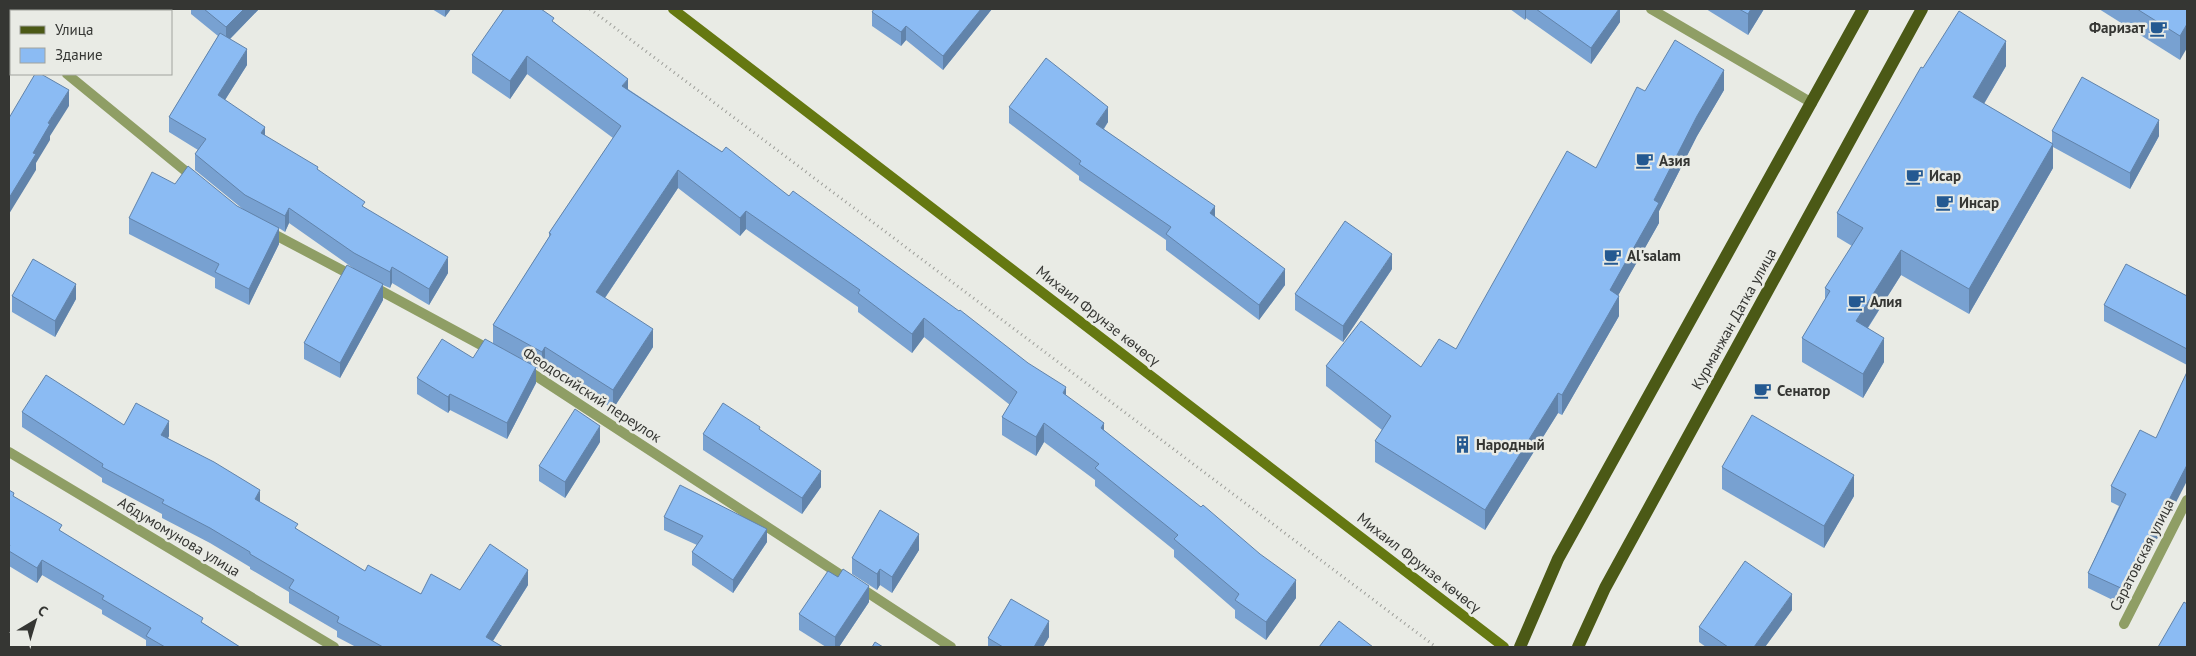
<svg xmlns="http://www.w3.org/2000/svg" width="2196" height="656" font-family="'PT Sans',sans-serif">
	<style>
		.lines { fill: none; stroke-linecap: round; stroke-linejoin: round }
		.path { stroke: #9d9e99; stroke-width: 3; stroke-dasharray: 1 4; stroke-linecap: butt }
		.minor { stroke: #8f9e65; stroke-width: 10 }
		.secondary { stroke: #657811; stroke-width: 10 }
		.primary { stroke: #4b5916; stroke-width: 12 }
		.wall { fill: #78a1d1 }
		.shaded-wall { fill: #6183aa }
		.building { fill: #8bbbf3; stroke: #6183aa }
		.labels { text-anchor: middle; stroke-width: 5; stroke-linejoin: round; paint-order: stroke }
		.poi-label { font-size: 15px; font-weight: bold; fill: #353633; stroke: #e9ebe5; text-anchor: start }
		.street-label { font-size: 15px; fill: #353633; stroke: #e9ebe5 }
	</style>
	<rect width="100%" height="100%" fill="#e9ebe5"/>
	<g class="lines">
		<path class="path" d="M590 9 1436 647"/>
		<g class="minor">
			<path d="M1651 9 1812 103"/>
			<path d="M31 11 32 9"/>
			<path d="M9 43 11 40"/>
			<path d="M67 74 194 178"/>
			<path d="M266 230 355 277"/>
			<path d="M372 286 494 352"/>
			<path d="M524 368 951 647"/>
			<path d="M9 452 334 647"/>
			<path d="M2124 624 2187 500"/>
		</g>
		<path class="secondary" d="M673 9 1504 647"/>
		<g class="primary">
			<path d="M1520 647 1558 559 1863 9"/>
			<path d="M1578 647 1605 588 1922 9"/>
		</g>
	</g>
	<g class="wall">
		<path d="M78 9H132L130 11H78Z"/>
		<path d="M191 9H259L230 39 247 65 225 100 265 136 318 170 365 208 448 273 429 305 392 283 390 288 383 285V300L340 378 304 359V343L353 268 289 223 285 232 279 228V244L249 305 215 288V278L129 234V218L175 184 237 206 244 210 195 170V154L198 150 169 132V117L218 36 191 14Z"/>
		<path d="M432 9H451L445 17Z"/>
		<path d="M992 9 943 70 906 40 901 46 872 26V12Z"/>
		<path d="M1510 9H1620V22L1591 64 1526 18 1525 20Z"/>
		<path d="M1706 9H1764L1748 35Z"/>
		<path d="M2099 9H2187L2180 60Z"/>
		<path d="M554 22 628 89 789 196 1066 395 1104 430 1296 598 1266 640 1235 618V610L1174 557V550L1095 486V480L1044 442 1036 456 1002 435V417L1010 405 924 337 912 353 858 312V307L746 229 740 236 678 188 605 298 653 347 613 409 545 365 542 371 501 348 536 383 507 439 450 410 448 413 417 394V378L473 358 493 343V325L549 237V233L613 138 527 74 510 99 472 73V55Z"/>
		<path d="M2006 66 1984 104 2052 143V131L2159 136 2130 189 2053 147V168L1969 314 1901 275 1868 328 1884 362 1863 398 1802 362V338L1825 300V288L1852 246 1837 237V213L1923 68Z"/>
		<path d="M1724 90 1697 136 1659 211V223L1618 295 1619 316 1562 415 1558 413 1485 530 1375 462V441L1382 430 1326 386V366L1421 367 1456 349 1596 168 1645 91Z"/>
		<path d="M1009 107 1108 122 1104 129 1215 217 1285 285 1259 320 1166 250V240L1079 180V176L1009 123Z"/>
		<path d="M1392 269 1343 342 1295 310V294Z"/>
		<path d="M12 296 76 299 55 337 12 312Z"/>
		<path d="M2187 296V365L2104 321V305Z"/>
		<path d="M22 412 124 425 169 436 168 438 260 502 298 530 365 571 421 594 460 590 528 585 493 641 503 647H356L337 637V631L289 603V592L250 569V567L210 543 162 518V514L102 482V478L22 427Z"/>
		<path d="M760 430 821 487 802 514 703 450V434Z"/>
		<path d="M2156 438 2123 605 2088 588V573L2119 506 2111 502V486Z"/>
		<path d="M600 442 565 498 539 481V466Z"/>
		<path d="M1722 467 1854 496 1824 548 1722 489Z"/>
		<path d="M9 490 14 497 62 532 240 647H146V640L102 614V610L42 575 37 583 9 566Z"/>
		<path d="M664 517 767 542 733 593 692 565V552L697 545 664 530Z"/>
		<path d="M919 550 892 593 880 585 877 590 852 574V558Z"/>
		<path d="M869 602 839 647H826L799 630V614Z"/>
		<path d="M1792 610 1765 647H1706L1699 642V627Z"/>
		<path d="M1049 637 1043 647H988V638Z"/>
	</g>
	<g class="shaded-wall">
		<path d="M122 9H132L130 11H120Z"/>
		<path d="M244 9H259L226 43V27Z"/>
		<path d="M445 9H451L445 17Z"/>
		<path d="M981 9H992L943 70V56Z"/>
		<path d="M1525 9H1526V18L1525 20Z"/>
		<path d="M1619 9H1620V22L1591 64V48Z"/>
		<path d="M1751 9H1764L1748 35V14Z"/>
		<path d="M2187 24V48L2180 60V36Z"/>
		<path d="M906 26V40L901 46V32Z"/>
		<path d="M2006 41V66L1973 122V97Z"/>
		<path d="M247 49V65L218 111V95Z"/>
		<path d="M527 56V74L510 99V81Z"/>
		<path d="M1724 70V90L1697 136 1659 211V223L1610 310V290L1654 200 1697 116Z"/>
		<path d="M628 79V97L622 86Z"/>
		<path d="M69 90V106L50 136V140L36 163V170L9 214V198L33 153 48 123Z"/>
		<path d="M1108 107V122L1096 139V124Z"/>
		<path d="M2159 120V136L2130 189V173Z"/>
		<path d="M265 127V143L261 133Z"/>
		<path d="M2053 144V168L1969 314V289Z"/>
		<path d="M678 170V188L596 311V292Z"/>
		<path d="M1215 206V221L1210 213Z"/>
		<path d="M289 208V223L285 232V216Z"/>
		<path d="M746 211V229L740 236V218Z"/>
		<path d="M279 228V244L249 305V289Z"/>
		<path d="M1901 250V275L1856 346V321Z"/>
		<path d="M1392 254V269L1343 342V326Z"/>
		<path d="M448 257V273L429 305V289Z"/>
		<path d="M392 267V283L390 288V272Z"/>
		<path d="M1285 269V285L1259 320V305Z"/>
		<path d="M76 284V299L55 337V321Z"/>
		<path d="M383 284V300L340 378V363Z"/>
		<path d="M1619 296V316L1562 415V395Z"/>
		<path d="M924 318V337L912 353V334Z"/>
		<path d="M653 329V347L613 409V390Z"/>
		<path d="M1884 338V362L1863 398V374Z"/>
		<path d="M545 347V365L542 371V352Z"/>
		<path d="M536 367V383L507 439V423Z"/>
		<path d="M1066 387V405L1063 393Z"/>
		<path d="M1558 393V413L1485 530V510Z"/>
		<path d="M450 394V410L448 413V397Z"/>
		<path d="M169 421V436L161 450V435Z"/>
		<path d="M1044 423V442L1036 456V437Z"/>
		<path d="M1104 423V441L1101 428Z"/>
		<path d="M600 426V442L565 498V482Z"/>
		<path d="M2187 454V481L2123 605V589Z"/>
		<path d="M821 471V487L802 514V498Z"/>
		<path d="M1854 475V496L1824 548V526Z"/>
		<path d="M260 490V505L255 499Z"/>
		<path d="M767 529V542L733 593V580Z"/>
		<path d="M919 534V550L892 593V577Z"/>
		<path d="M42 560V575L37 583V568Z"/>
		<path d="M880 569V585L877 590V574Z"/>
		<path d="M528 570V585L489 647 486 637Z"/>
		<path d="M1296 580V598L1266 640V622Z"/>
		<path d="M869 586V602L839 647H835V637Z"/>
		<path d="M1792 594V610L1765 647H1754Z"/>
		<path d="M1049 621V637L1043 647H1034Z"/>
	</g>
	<g class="building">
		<path d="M84 9H122L120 11H88Z"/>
		<path d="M204 9H244L226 27Z"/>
		<path d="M504 9H541L554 18 552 21 628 79 622 86 722 152 726 147 789 196 793 191 959 311 960 310 1028 363 1066 387 1063 393 1104 423 1101 428 1201 507 1203 505 1260 554 1296 580 1266 622 1235 600 1239 594 1174 539 1178 535 1095 468 1099 464 1044 423 1036 437 1002 417 1017 392 924 318 912 334 858 293 860 290 746 211 740 218 678 170 596 292 653 329 613 390 545 347 542 352 493 325 551 234 549 233 621 126 527 56 510 81 472 55Z"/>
		<path d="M874 9H981L943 56 906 26 901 32 872 12Z"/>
		<path d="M1536 9H1619L1591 48Z"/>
		<path d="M1739 9H1751L1748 14Z"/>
		<path d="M2137 9H2187V24L2180 36Z"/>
		<path d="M1959 11 2006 41 1973 97 2053 144 1969 289 1901 250 1856 321 1884 338 1863 374 1802 338 1830 291 1825 288 1863 228 1837 213 1921 67 1923 68Z"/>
		<path d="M220 33 247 49 218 95 265 127 261 133 318 167 317 169 365 202 362 206 448 257 429 289 392 267 390 272 354 253 289 208 285 216 245 195 195 154 206 139 169 117Z"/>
		<path d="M1675 40 1724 70 1697 116 1654 200 1659 203 1610 290 1619 296 1562 395 1558 393 1485 510 1375 441 1391 416 1326 366 1361 321 1421 367 1439 339 1456 349 1567 151 1596 168 1637 87 1645 91Z"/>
		<path d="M1046 58 1108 107 1096 124 1215 206 1210 213 1285 269 1259 305 1166 234 1171 227 1079 164 1081 161 1009 107Z"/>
		<path d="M35 74H41L69 90 48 123 50 124 33 153 36 154 9 198V118Z"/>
		<path d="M2082 77 2159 120 2130 173 2052 131Z"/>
		<path d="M188 166 237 206 279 228 249 289 215 272 219 264 129 218 152 172 175 184Z"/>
		<path d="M1345 221 1392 254 1343 326 1295 294Z"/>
		<path d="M33 259 76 284 55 321 12 296Z"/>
		<path d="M2126 264 2187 296V349L2104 305Z"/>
		<path d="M347 265 383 284 340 363 304 343Z"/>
		<path d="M442 339 473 358 485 339 536 367 507 423 450 394 448 397 417 378Z"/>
		<path d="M2187 372V465L2123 589 2088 573 2126 494 2111 486 2140 430 2156 438Z"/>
		<path d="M46 375 124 425 136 403 169 421 161 435 214 462 260 490 255 499 298 524 295 528 365 571 368 565 421 594 431 574 460 590 490 544 528 570 486 637 503 647H383L337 622 339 617 289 588 294 580 250 554V552L210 528 162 503 164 500 102 467 103 464 22 412Z"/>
		<path d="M723 403 760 427 759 429 821 471 802 498 703 434Z"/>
		<path d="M575 409 600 426 565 482 539 466Z"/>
		<path d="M1752 415 1854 475 1824 526 1722 467Z"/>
		<path d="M680 485 767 529 733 580 692 552 703 536 664 517Z"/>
		<path d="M9 490 14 493 13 496 62 525 59 530 203 618 201 622 240 647H165L146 636 151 628 102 599 104 596 42 560 37 568 9 551V547L10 545 9 544Z"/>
		<path d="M880 510 919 534 892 577 880 569 877 574 852 558Z"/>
		<path d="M1745 561 1792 594 1754 647H1728L1699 627Z"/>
		<path d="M843 569 869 586 835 637 799 614 828 571 838 577Z"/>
		<path d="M1011 599 1049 621 1034 647H1003L988 638Z"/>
		<path d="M2184 602 2187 604V647H2158Z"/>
		<path d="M1339 621 1373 647H1319Z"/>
		<path d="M875 642 883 647H872Z"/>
	</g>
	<defs>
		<symbol id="cafe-bare" viewBox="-9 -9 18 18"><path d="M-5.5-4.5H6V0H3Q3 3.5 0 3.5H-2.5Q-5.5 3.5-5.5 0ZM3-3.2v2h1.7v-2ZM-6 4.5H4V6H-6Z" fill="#245991" stroke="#e9ebe5" stroke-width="2.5" paint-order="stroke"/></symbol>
		<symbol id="building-bare" viewBox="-9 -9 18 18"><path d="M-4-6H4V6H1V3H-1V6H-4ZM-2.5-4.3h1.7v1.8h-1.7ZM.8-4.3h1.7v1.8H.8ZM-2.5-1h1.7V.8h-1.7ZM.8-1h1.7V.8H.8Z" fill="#245991" stroke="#e9ebe5" stroke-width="2.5" paint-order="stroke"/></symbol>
	</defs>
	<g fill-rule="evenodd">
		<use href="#cafe-bare" x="2146" y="16" width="25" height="25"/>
		<use href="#cafe-bare" x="1632" y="148" width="25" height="25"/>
		<use href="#cafe-bare" x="1902" y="164" width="25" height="25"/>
		<use href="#cafe-bare" x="1932" y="190" width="25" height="25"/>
		<use href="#cafe-bare" x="1600" y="244" width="25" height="25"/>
		<use href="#cafe-bare" x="1844" y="290" width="25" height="25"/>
		<use href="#cafe-bare" x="1750" y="378" width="25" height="25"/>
		<use href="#building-bare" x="1450" y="432" width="25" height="25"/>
	</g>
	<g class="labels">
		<g class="poi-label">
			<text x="2145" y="33" text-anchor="end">Фаризат</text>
			<text x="1659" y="166">Азия</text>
			<text x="1929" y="181">Исар</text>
			<text x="1959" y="208">Инсар</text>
			<text x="1627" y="261">Al'salam</text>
			<text x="1870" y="307">Алия</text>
			<text x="1777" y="396">Сенатор</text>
			<text x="1476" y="450">Народный</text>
		</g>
		<g class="street-label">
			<text transform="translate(1098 316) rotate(38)" y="5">Михаил Фрунзе көчөсү</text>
			<text transform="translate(1734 319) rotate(-61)" y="5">Курманжан Датка улица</text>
			<text transform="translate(592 395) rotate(33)" y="5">Феодосийский переулок</text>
			<text transform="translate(179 537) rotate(31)" y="5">Абдумомунова улица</text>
			<text transform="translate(2142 555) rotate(-63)" y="5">Саратовская улица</text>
			<text transform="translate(1419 563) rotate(38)" y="5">Михаил Фрунзе көчөсү</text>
		</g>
	</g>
	<rect width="2196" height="656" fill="none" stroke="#353633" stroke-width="20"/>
	<rect x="10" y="10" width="162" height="65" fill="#e9ebe5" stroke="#a1a39e"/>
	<rect x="20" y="26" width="25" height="8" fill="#4b5916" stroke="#a1a39e"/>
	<text x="55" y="35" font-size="15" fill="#353633">Улица</text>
	<rect x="20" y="48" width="25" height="15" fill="#8bbbf3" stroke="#a1a39e"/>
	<text x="55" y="60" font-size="15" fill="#353633">Здание</text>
	<g transform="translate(35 621) rotate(38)" stroke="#e9ebe5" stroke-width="4" paint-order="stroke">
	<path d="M0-4L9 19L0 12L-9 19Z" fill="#353633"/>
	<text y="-8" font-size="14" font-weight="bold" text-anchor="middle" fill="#353633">С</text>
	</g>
</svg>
